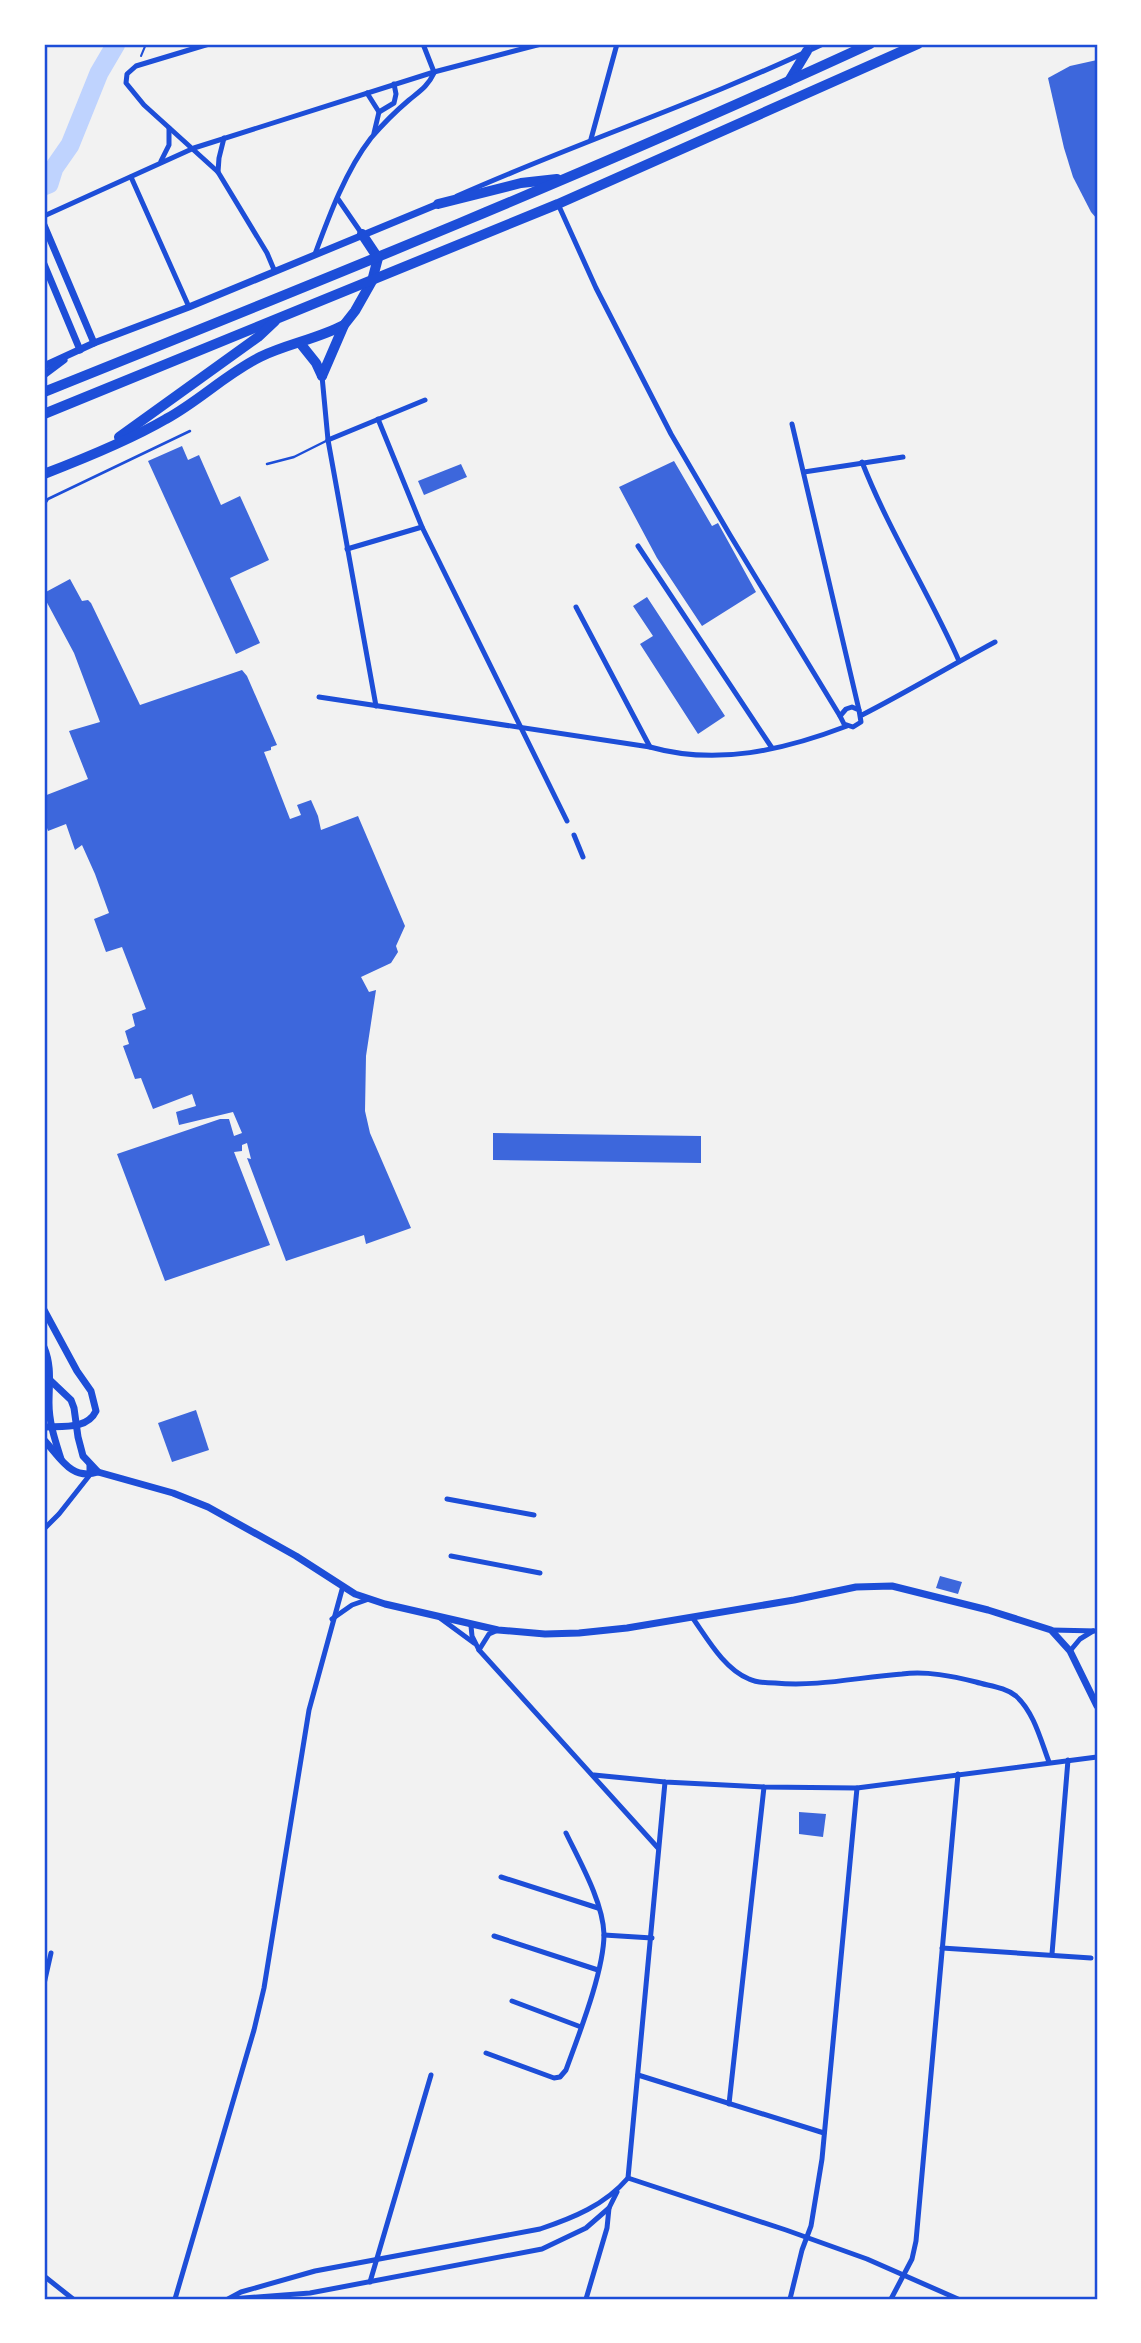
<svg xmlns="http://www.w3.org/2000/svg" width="1141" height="2343" font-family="'Golos Text',sans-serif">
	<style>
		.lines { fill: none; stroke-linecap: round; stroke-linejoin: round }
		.river { stroke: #bfd3fe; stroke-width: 19 }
		.building { fill: #3d67dc }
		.path { stroke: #1d4ed8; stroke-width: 2 }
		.service { stroke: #1d4ed8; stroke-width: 2.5 }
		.minor { stroke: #1d4ed8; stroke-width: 5 }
		.secondary { stroke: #1d4ed8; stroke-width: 7 }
		.motorway { stroke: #1d4ed8; stroke-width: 10 }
		.neatline { fill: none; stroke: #1d4ed8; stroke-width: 2.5 }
	</style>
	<rect width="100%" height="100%" fill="#f2f2f2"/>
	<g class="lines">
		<path class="river" d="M44 186 49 184 54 168 70 145 99 73 116 44"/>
	</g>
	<g class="building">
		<path d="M1097 60V219L1091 212 1073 177 1064 148 1048 78 1070 66Z"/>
		<path d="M182 446 188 460 199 455 221 505 240 496 269 560 230 578 260 643 236 654 148 461Z"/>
		<path d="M674 461 712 526 718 523 756 592 702 626 657 558 619 487Z"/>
		<path d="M461 464 467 477 424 495 418 481Z"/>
		<path d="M70 579 82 601 88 600 91 603 140 705 242 670 247 676 277 745 271 747V750L264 752 290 819 301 815 297 805 311 800 318 816 321 830 358 816 405 926 396 946 398 952 391 963 361 977 369 992 376 990 366 1056 365 1111 370 1133 411 1228 366 1244 364 1235 286 1261 247 1158 251 1159 247 1143 242 1145V1151L234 1152 270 1245 165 1281 117 1154 220 1119H229L234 1136 242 1133 233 1112 179 1125 176 1112 196 1106 192 1094 153 1109 141 1078 135 1079 123 1046 129 1044 125 1031 135 1026 132 1014 146 1009 122 947 106 952 94 919 109 913 95 874 82 845 75 850 66 824 48 831 44 819V796L88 779 69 731 100 722 74 653 44 597V593Z"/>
		<path d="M647 597 725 716 698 734 640 644 653 636 633 606Z"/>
		<path d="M493 1133 701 1136V1163L493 1160Z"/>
		<path d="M196 1410 209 1450 172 1462 158 1423Z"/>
		<path d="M940 1576 962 1582 958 1594 936 1588Z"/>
		<path d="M799 1812 826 1814 823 1837 799 1834Z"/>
	</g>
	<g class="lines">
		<path class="path" d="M141 56 146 44"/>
		<g class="service">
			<path d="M267 464 294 457 328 440"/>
			<path d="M44 505 48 499 190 431"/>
		</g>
		<g class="minor">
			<path d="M209 44 136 66 127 74 126 83 144 105 218 172 267 253 275 272"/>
			<path d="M423 44 434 72"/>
			<path d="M367 93 379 112 374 133"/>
			<path d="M379 112 394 103 396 94 394 84"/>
			<path d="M591 139 617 44"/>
			<path d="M161 161 169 145V128"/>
			<path d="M218 172 219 158 224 138"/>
			<path d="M131 177 189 307"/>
			<path d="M457 196C578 142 704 101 823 44"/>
			<path d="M338 199 362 234"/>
			<path d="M558 204 596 288 671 434 730 535 840 716"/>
			<path d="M44 216 194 148 434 72 541 44"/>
			<path d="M315 254C329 216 346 170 371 138 382 125 396 111 409 100 420 91 428 86 434 73"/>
			<path d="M322 376 328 440 376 706"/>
			<path d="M378 419 422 527 567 821"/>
			<path d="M792 424 859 710"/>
			<path d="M328 440 425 400"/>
			<path d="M862 462C889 531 929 593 959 661"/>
			<path d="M804 472 903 457"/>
			<path d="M638 546 772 748"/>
			<path d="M347 549 422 527"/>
			<path d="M576 607 650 747"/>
			<path d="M319 697 650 747C717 766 784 750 847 726"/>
			<path d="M852 707 859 710 861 722 853 727 844 724 840 716 846 709Z"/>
			<path d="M862 715C907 692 950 666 995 642"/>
			<path d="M574 835 583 857"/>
			<path d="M447 1499 534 1515"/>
			<path d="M44 1529 59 1514 89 1476V1464"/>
			<path d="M451 1556 540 1573"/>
			<path d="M692 1617C707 1638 724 1669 749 1679 757 1683 767 1683 775 1683 818 1687 859 1677 902 1674 927 1671 952 1676 976 1682 989 1686 1005 1687 1016 1696 1034 1712 1041 1741 1049 1762"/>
			<path d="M440 1618 474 1643"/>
			<path d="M332 1619 352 1605 369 1599"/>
			<path d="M471 1626 472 1636 479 1650 658 1848"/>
			<path d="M1051 1630 1097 1631"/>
			<path d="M479 1650 489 1634 498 1630"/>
			<path d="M1070 1651 1080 1639 1093 1631"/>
			<path d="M594 1775 665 1782 764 1787 857 1788 1097 1757"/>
			<path d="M501 1877 598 1908"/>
			<path d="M604 1935 652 1938"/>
			<path d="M494 1936 598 1970"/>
			<path d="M942 1948 1091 1958"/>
			<path d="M1052 1954 1068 1760"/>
			<path d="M44 1984 51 1953"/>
			<path d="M512 2001 581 2027"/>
			<path d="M486 2053 554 2078 560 2077 566 2070C579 2034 604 1971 604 1934 603 1902 580 1862 566 1833"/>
			<path d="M638 2075 824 2133"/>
			<path d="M729 2104 764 1787"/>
			<path d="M628 2178 786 2230 867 2259 958 2299"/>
			<path d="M44 2276 73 2299"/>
			<path d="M370 2282 431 2075"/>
			<path d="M175 2299 254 2030 264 1988 309 1710 343 1586"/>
			<path d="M228 2299 241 2292 315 2271 540 2229C573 2218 605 2205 628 2178L665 1782"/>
			<path d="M230 2299 310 2293 542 2249 586 2228 609 2208"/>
			<path d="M586 2299 607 2228 609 2208 617 2192"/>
			<path d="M790 2299 802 2250 811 2226 822 2159 857 1788"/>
			<path d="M891 2299 912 2259 916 2241 958 1774"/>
		</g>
		<g class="secondary">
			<path d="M44 225 94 343"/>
			<path d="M44 264 80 350"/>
			<path d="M44 366 94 343 189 307 438 204"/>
			<path d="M44 375 64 360"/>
			<path d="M44 1310 77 1371 91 1391 96 1411C87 1430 62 1426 44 1427"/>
			<path d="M44 1347C52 1366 49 1383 49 1403 49 1423 55 1440 61 1459"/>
			<path d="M44 1378 51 1381 71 1400 74 1408 78 1437 83 1456 98 1472 173 1493 208 1507 296 1556 355 1594 385 1604 498 1630 545 1634 579 1633 627 1628 794 1600 856 1587 892 1586 988 1610 1051 1630 1070 1651 1097 1706"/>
			<path d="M44 1440C60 1457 71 1481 98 1472"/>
		</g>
		<g class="motorway">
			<path d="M789 81 807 51"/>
			<path d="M438 204 521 183 557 179"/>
			<path d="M300 343 316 363 322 376"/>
			<path d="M322 376 344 325 355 311 372 281 378 258 362 234"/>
			<path d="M44 392C321 281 599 169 870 44"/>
			<path d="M44 414 558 204 918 44"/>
			<path d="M119 437 258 337 275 321"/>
			<path d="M44 474C83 459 130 440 166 419 199 401 226 374 260 357 287 344 317 339 344 325"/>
		</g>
	</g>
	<rect width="1141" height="2343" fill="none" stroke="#ffffff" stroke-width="91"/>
	<rect x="46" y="46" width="1050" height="2252" class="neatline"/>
</svg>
